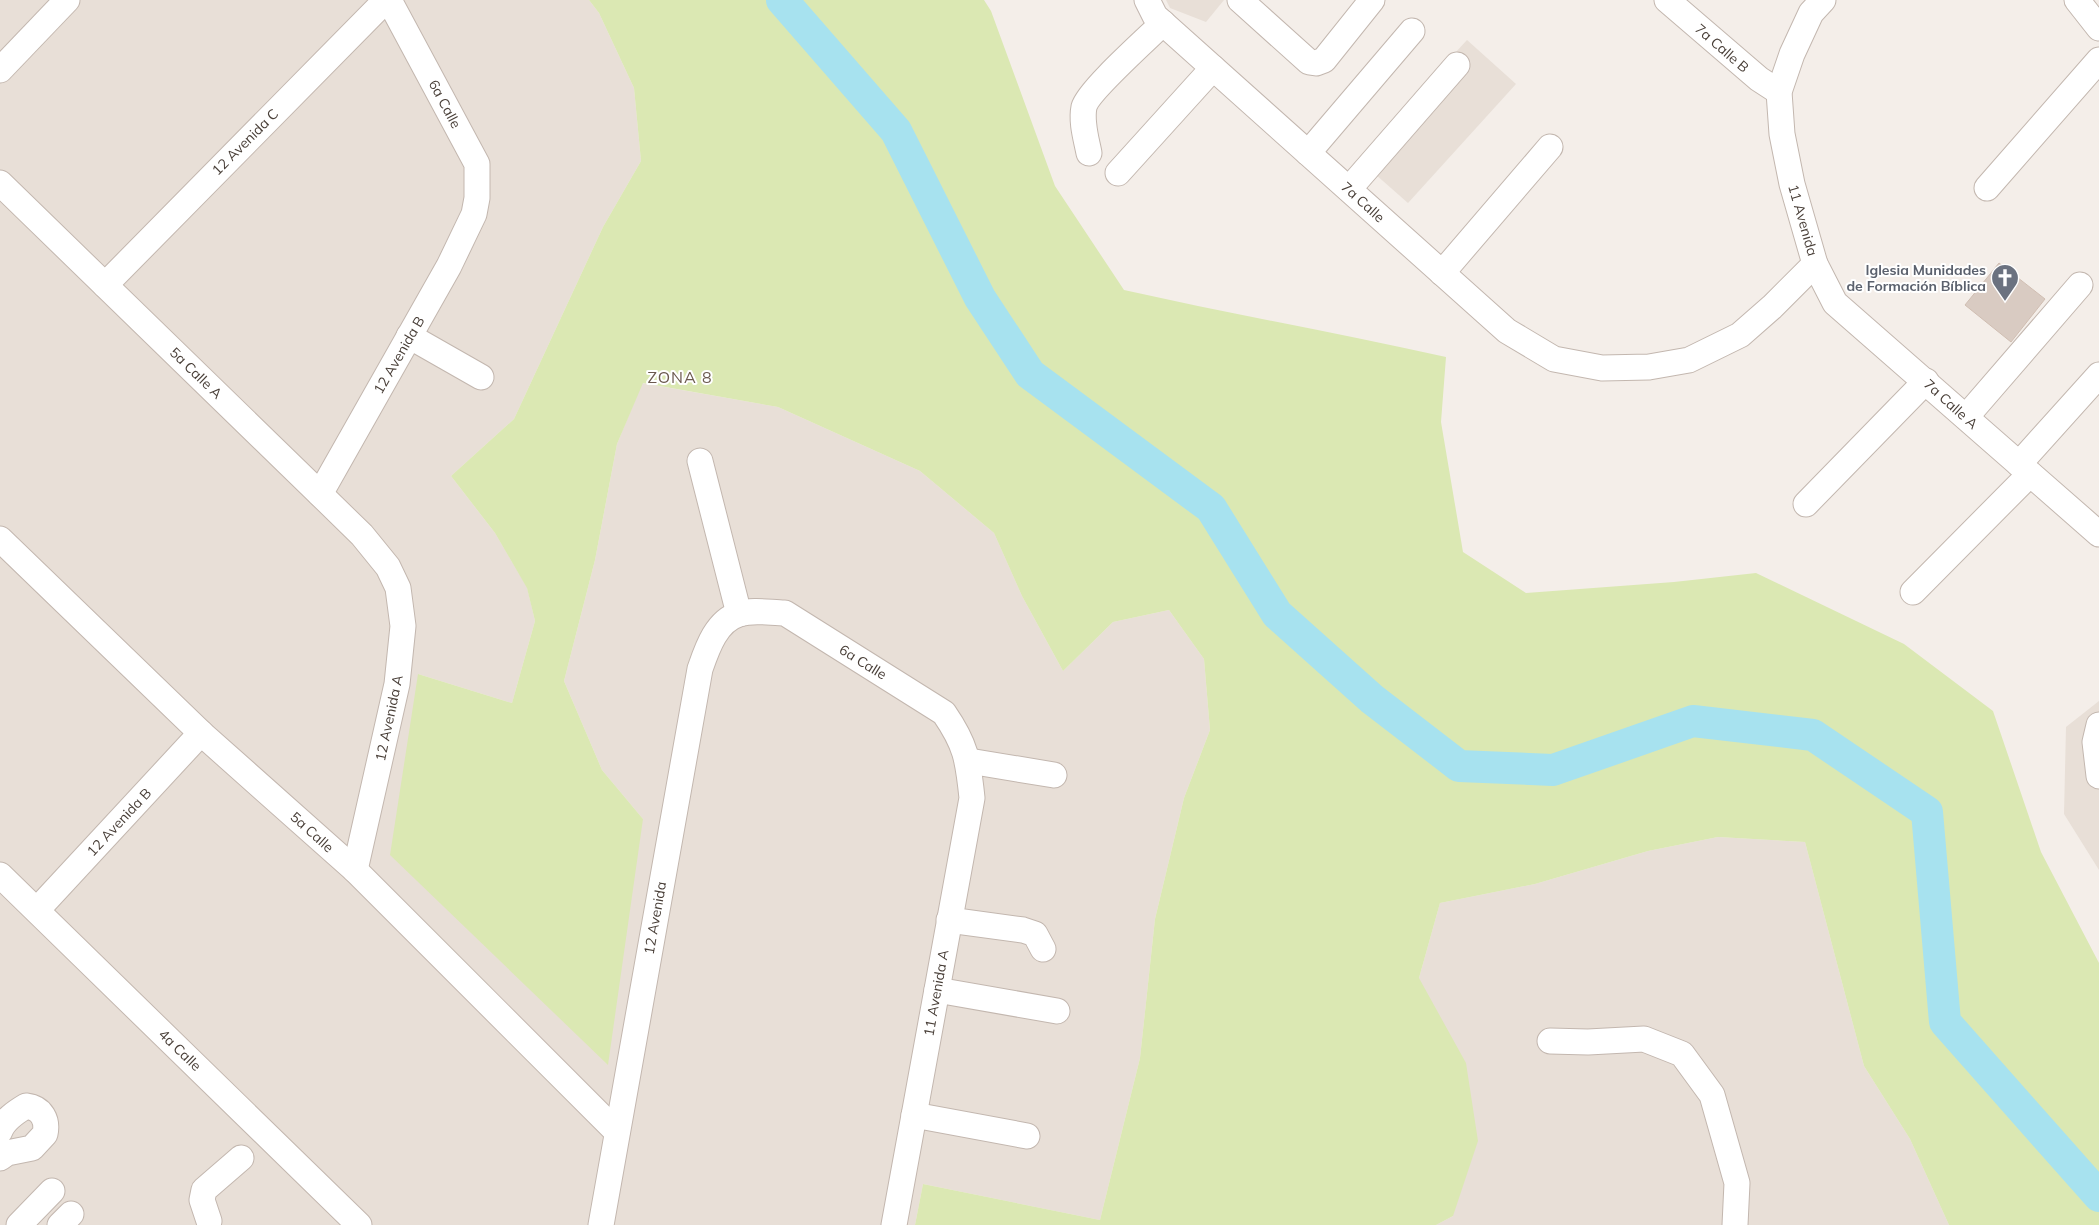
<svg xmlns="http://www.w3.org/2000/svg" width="2099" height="1225" font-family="Mulish,sans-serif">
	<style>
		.residential { fill: #e8dfd7 }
		.green { fill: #dbe8b3 }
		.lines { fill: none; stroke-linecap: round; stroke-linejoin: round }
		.river { stroke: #a7e2ef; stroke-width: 32 }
		.building { fill: #d9cbc2; stroke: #d0beb2 }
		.minor-casing { stroke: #c3b7af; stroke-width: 27 }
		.minor { stroke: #fff; stroke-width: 25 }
		.labels { text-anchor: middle; stroke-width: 4; stroke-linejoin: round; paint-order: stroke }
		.street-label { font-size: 14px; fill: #483e37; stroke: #fff }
		.worship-label { font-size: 14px; font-weight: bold; fill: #5b616d; stroke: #fff; text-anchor: end }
		.quarter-label { font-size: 16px; letter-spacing: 1px; fill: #6b594f; stroke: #fff }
	</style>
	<rect width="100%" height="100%" fill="#f4eee9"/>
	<g class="residential">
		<path d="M0 0H589L599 13 634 88 641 161 603 227 514 419 451 476 495 533 527 587 535 621 512 703 418 674 643 819 602 770 564 681 595 560 617 444 642 383 778 407 920 471 994 533 1022 596 1063 671 1113 622 1169 610 1204 659 1210 730 1184 798 1155 919 1140 1058 1100 1220 923 1184 915 1225H0Z"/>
		<path d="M1166 0H1224L1206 22 1170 8Z"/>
		<path d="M1467 40 1516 84 1408 203 1358 159Z"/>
		<path d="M2099 701V870L2064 814 2066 727Z"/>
		<path d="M1718 837 1805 842 1864 1066 1910 1139 1949 1225H1436L1453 1216 1419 978 1440 903 1535 884 1648 851Z"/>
	</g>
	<path class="green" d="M589 0H984L991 11 1055 186 1124 290C1231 314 1339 333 1446 357L1441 422 1463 552 1526 593 1674 582 1756 573 1904 644 1993 711 2041 852 2099 963V1225H1949L1910 1139 1864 1066 1805 842 1718 837 1648 851 1535 884 1440 903 1419 978 1466 1063 1478 1141 1453 1216 1436 1225H915L923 1184 1100 1220 1140 1058 1155 919 1184 798 1210 730 1204 659 1169 610 1113 622 1063 671 1022 596 994 533 920 471 778 407 643 383 617 444 595 560 564 681 602 770 643 819 608 1065 390 855 418 674 512 703 535 621 527 588 495 533 451 476 514 419 603 227 641 161 634 88 599 13Z"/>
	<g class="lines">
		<path class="river" d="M782 0 896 131 980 298 1030 374 1211 508 1277 614 1372 699 1459 766 1553 770 1693 721 1813 735 1927 812 1945 1022 2099 1196"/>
	</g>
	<path class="building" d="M1999 263 2045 299 2011 342 1965 305Z"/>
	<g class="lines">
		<defs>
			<g id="minor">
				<path d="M1147 0 1155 16 1507 331 1554 359 1602 368 1649 367 1689 360 1740 335 1772 307 1815 264"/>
				<path d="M1240 0 1309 62 1316 63 1324 60 1372 0"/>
				<path d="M1667 0 1759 79 1779 92"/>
				<path d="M1823 0 1811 13 1792 54 1779 92 1782 134 1792 184 1815 264 1835 303 2099 534"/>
				<path d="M2077 0 2099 28"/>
				<path d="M0 70 67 0"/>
				<path d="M1089 153C1086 138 1081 122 1084 107 1088 91 1148 38 1163 23"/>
				<path d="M1308 153 1412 31"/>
				<path d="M1118 173 1213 68"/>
				<path d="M0 183 320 494 362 535 388 567 398 588 403 626 397 684 355 870"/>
				<path d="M1987 188 2099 60"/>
				<path d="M1349 189 1457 65"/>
				<path d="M1442 273 1550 147"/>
				<path d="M105 285 386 0"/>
				<path d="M409 336 481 377"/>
				<path d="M1966 417 2080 285"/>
				<path d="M700 461 739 614"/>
				<path d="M2019 464 2099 375"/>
				<path d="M320 494 449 266 474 214 477 198V164L389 0"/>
				<path d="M1806 504 1926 381"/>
				<path d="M0 539 201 733 355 870 617 1132"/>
				<path d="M1913 592 2030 474"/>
				<path d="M2099 725 2095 742 2099 776"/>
				<path d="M969 761 1054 775"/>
				<path d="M0 875 359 1225"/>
				<path d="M37 910 201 733"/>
				<path d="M949 920 1023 930 1035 934 1043 949"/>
				<path d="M937 990 1057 1011"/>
				<path d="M1550 1041 1588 1042 1644 1039 1682 1054 1712 1095 1737 1183 1735 1225"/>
				<path d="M914 1115 1027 1136"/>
				<path d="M0 1131C4 1120 16 1112 26 1106 42 1108 48 1120 45 1134L32 1148 7 1153 0 1158"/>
				<path d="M209 1221 202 1200 204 1190 241 1158"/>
				<path d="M19 1225 52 1191"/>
				<path d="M60 1225 71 1214"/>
				<path d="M601 1225 700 669C707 649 716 621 739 614 753 609 771 613 785 613L944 713C966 745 968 759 972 798L894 1225"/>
			</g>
		</defs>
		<use href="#minor" class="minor-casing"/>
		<use href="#minor" class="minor"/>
	</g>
	<defs>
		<symbol id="church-pin" viewBox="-11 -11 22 30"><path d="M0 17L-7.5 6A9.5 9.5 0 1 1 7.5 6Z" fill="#6b7280" stroke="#fff"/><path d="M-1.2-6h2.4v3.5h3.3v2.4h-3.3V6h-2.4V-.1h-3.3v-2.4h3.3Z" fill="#fff"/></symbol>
	</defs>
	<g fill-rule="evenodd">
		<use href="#church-pin" x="1989" y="262" width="32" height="43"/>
	</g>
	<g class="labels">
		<g class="street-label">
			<text transform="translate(1722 48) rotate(41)" y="5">7a Calle B</text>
			<text transform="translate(445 104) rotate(62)" y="5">6a Calle</text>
			<text transform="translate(245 142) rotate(-45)" y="5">12 Avenida C</text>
			<text transform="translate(1363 202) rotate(42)" y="5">7a Calle</text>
			<text transform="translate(1803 220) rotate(74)" y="5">11 Avenida</text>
			<text transform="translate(399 355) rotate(-60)" y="5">12 Avenida B</text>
			<text transform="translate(196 373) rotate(44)" y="5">5a Calle A</text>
			<text transform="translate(1951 404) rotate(42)" y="5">7a Calle A</text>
			<text transform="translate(863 662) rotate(32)" y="5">6a Calle</text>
			<text transform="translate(389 718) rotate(-78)" y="5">12 Avenida A</text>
			<text transform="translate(119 822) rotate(-47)" y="5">12 Avenida B</text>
			<text transform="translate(312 832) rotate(42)" y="5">5a Calle</text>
			<text transform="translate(655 918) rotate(-80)" y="5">12 Avenida</text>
			<text transform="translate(936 993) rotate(-80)" y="5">11 Avenida A</text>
			<text transform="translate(180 1050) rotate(44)" y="5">4a Calle</text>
		</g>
		<g class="worship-label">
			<text x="1986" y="275">Iglesia Munidades<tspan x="1986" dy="16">de Formación Bíblica</tspan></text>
		</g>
		<g class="quarter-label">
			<text x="680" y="383">ZONA 8</text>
		</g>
	</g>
</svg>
